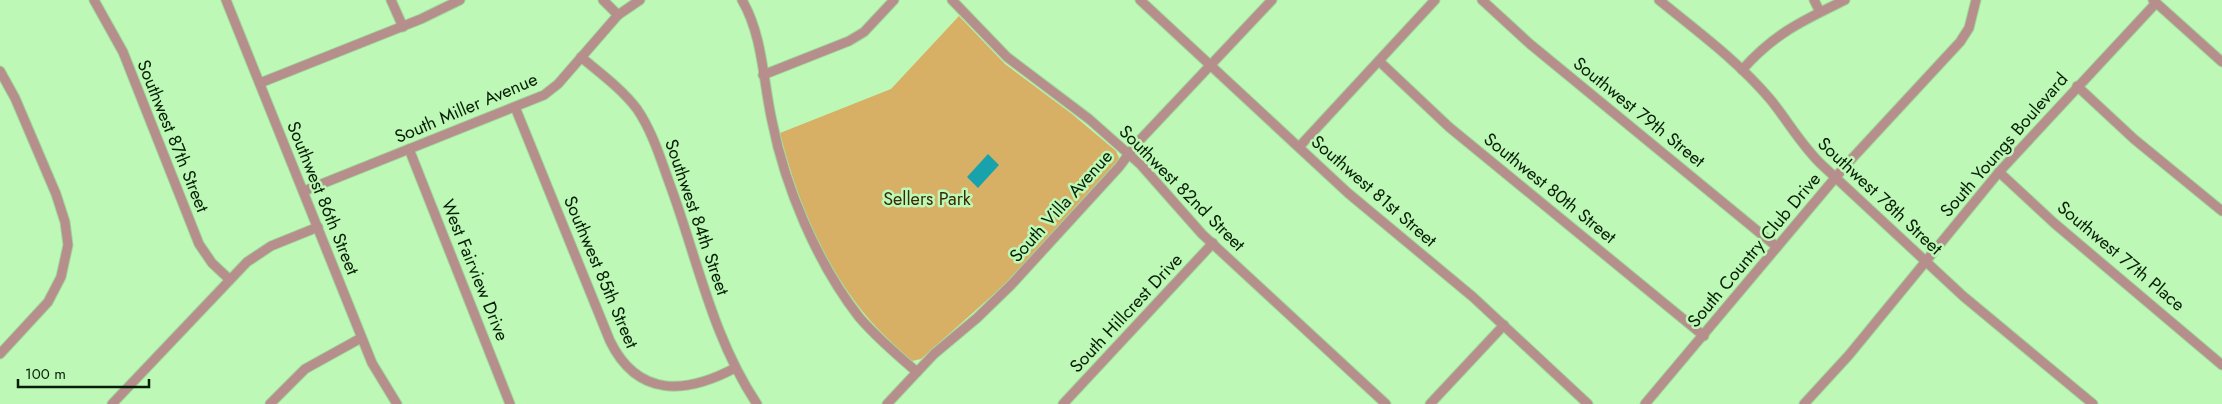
<svg xmlns="http://www.w3.org/2000/svg" width="2222" height="404" font-family="Jost,sans-serif">
	<style>
		.green { fill: #d7b065 }
		.water { fill: #18a3ac }
		.lines { fill: none; stroke-linecap: round; stroke-linejoin: round }
		.minor-casing { stroke: #a0d59a; stroke-width: 11 }
		.minor { stroke: #b68f8d; stroke-width: 9 }
		.labels { text-anchor: middle; stroke-width: 5; stroke-linejoin: round; paint-order: stroke }
		.street-label { font-size: 18px; fill: #081f07; stroke: #bdf8b6 }
		.park-label { font-size: 18px; fill: #3a2906; stroke: #bdf8b6 }
	</style>
	<rect width="100%" height="100%" fill="#bdf8b6"/>
	<path class="green" d="M959 16 1005 64 1072 114 1116 151 1119 158 1115 166 1004 285 921 359 912 361C904 355 897 347 889 340 832 286 799 209 780 133L891 89Z"/>
	<path class="water" d="M988 154 999 165 978 188 967 177Z"/>
	<g class="lines">
		<defs>
			<g id="minor">
				<path d="M94 0 123 52 199 244 212 263 229 279"/>
				<path d="M226 0 372 363 397 404"/>
				<path d="M391 0 403 27"/>
				<path d="M603 0 618 15"/>
				<path d="M742 0C763 36 763 81 772 121 785 187 817 263 859 317 876 337 897 355 917 372"/>
				<path d="M952 0 1007 57 1089 119 1141 165 1202 234 1386 404"/>
				<path d="M1140 0 1348 193 1473 297 1588 404"/>
				<path d="M1482 0 1530 44 1777 247"/>
				<path d="M1659 0C1697 31 1738 61 1770 99 1788 121 1801 145 1822 165L1963 296 2093 404"/>
				<path d="M1814 0 1820 12"/>
				<path d="M2153 0 2222 62"/>
				<path d="M581 57C600 73 622 89 637 109 652 131 660 157 669 182 697 257 712 337 757 404"/>
				<path d="M1379 61 1449 127 1704 336"/>
				<path d="M1742 70C1775 33 1802 21 1845 0"/>
				<path d="M0 71 15 98 56 194 65 222 68 245 61 277 48 302 0 354"/>
				<path d="M763 75 849 41 864 32 894 0"/>
				<path d="M260 83 421 19 460 0"/>
				<path d="M2077 86 2134 139 2222 211"/>
				<path d="M515 107 610 341C638 398 686 394 735 368"/>
				<path d="M1299 147 1435 0"/>
				<path d="M409 149 510 404"/>
				<path d="M1999 172 2054 223 2222 365"/>
				<path d="M304 191 544 95 558 84 618 15 640 0"/>
				<path d="M112 404 247 262 271 246 318 227"/>
				<path d="M270 404 305 369 361 338"/>
				<path d="M887 404 934 354 977 318 1011 285 1119 167 1138 142 1272 0"/>
				<path d="M1063 404 1213 243"/>
				<path d="M1430 404 1504 325"/>
				<path d="M1645 404 1846 165 1960 42 1969 28 1976 0"/>
				<path d="M1804 404 1849 355 1999 172 2156 3"/>
			</g>
		</defs>
		<use href="#minor" class="minor-casing"/>
		<use href="#minor" class="minor"/>
	</g>
	<g class="labels">
		<g class="street-label">
			<text transform="translate(466 108) rotate(-23)" y="6">South Miller Avenue</text>
			<text transform="translate(1639 112) rotate(39)" y="6">Southwest 79th Street</text>
			<text transform="translate(173 136) rotate(68)" y="6">Southwest 87th Street</text>
			<text transform="translate(2004 145) rotate(-49)" y="6">South Youngs Boulevard</text>
			<text transform="translate(1182 188) rotate(45)" y="6">Southwest 82nd Street</text>
			<text transform="translate(1550 188) rotate(39)" y="6">Southwest 80th Street</text>
			<text transform="translate(1374 191) rotate(41)" y="6">Southwest 81st Street</text>
			<text transform="translate(1880 196) rotate(43)" y="6">Southwest 78th Street</text>
			<text transform="translate(323 198) rotate(68)" y="6">Southwest 86th Street</text>
			<text transform="translate(1061 206) rotate(-48)" y="6">South Villa Avenue</text>
			<text transform="translate(697 217) rotate(71)" y="6">Southwest 84th Street</text>
			<text transform="translate(1754 250) rotate(-50)" y="6">South Country Club Drive</text>
			<text transform="translate(2121 256) rotate(40)" y="6">Southwest 77th Place</text>
			<text transform="translate(475 270) rotate(68)" y="6">West Fairview Drive</text>
			<text transform="translate(601 272) rotate(67)" y="6">Southwest 85th Street</text>
			<text transform="translate(1126 313) rotate(-47)" y="6">South Hillcrest Drive</text>
		</g>
		<g class="park-label">
			<text x="927" y="205">Sellers Park</text>
		</g>
	</g>
	<path d="M18 379v8h131v-8" fill="none" stroke="#081f07" stroke-width="2.5"/>
	<text x="25" y="379" font-size="15" fill="#081f07" stroke="#bdf8b6" stroke-width="4" paint-order="stroke">100 m</text>
</svg>
